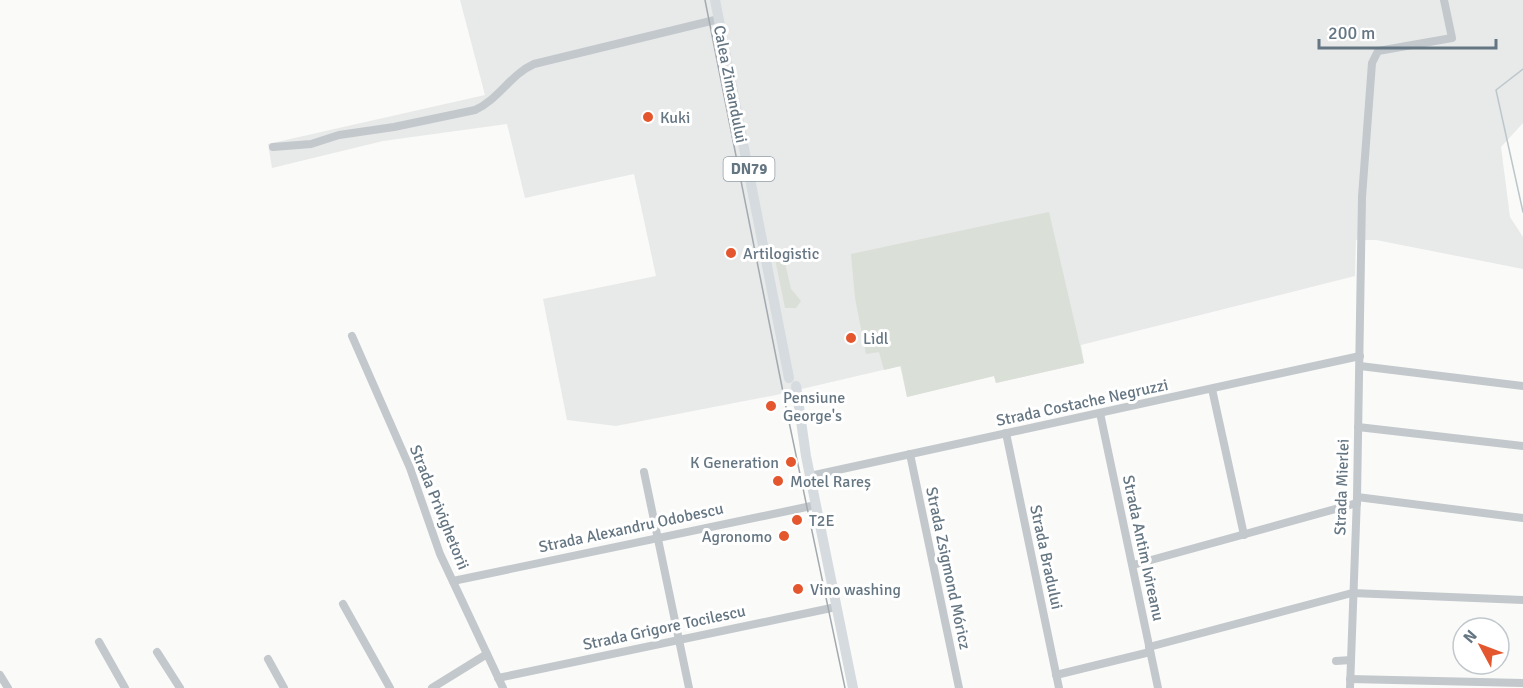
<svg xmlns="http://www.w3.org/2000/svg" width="1523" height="688" font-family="Signika,sans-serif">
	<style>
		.built { fill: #e8e9e9 }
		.green { fill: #dadfd7 }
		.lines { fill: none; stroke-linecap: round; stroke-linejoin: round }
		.stream { stroke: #bbc7cb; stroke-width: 1.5 }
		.minor { stroke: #c3c8cc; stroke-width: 8 }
		.major { stroke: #d6dbdf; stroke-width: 10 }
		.tram { stroke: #a2aab0; stroke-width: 1.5 }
		.poi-dot { fill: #e4572e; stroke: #fff; stroke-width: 2 }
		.labels { text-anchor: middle; stroke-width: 6; stroke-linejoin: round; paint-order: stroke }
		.shield { fill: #fff; stroke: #939fa8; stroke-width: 1.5 }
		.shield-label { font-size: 15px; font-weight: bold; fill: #657683 }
		.street-label { font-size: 16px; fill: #657683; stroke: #fff }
		.poi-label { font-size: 16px; fill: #657683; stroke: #fff; text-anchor: start }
	</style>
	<rect width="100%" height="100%" fill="#fafaf8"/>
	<path class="built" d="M460 0H1523V123L1501 147 1510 217 1523 237V269L1376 240H1356L1355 276 1081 345 1084 363 996 383 994 376 907 397 900 366 776 395 616 426 567 420 543 299 656 276 634 174 525 198 507 124 383 141 272 168 268 144 485 95Z"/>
	<g class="green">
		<path d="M1049 212 1084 363 996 383 994 376 907 397 901 366 884 370 879 352 866 354 855 298 851 254Z"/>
		<path d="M782 250 791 289 801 301 796 308H785L774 254Z"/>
	</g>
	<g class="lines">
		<path class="stream" d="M1523 69 1496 90 1523 212"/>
		<g class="minor">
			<path d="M273 147 311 144 339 135 394 127 475 110C498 100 511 74 534 64L719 19"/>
			<path d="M352 336 410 468 440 554 503 688"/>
			<path d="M1360 366 1523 386"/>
			<path d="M1212 389 1244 535"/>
			<path d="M1100 413 1158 688"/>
			<path d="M1358 427 1523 446"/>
			<path d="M1006 433 1059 688"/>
			<path d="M910 454 959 688"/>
			<path d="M644 472 689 688"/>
			<path d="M810 476 1360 356"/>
			<path d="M1357 497 1523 518"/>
			<path d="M1133 565 1357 503"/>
			<path d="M453 581 816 505"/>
			<path d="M343 604 390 688"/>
			<path d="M99 642 125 688"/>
			<path d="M1149 647 1352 593 1523 600"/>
			<path d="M157 652 180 688"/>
			<path d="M268 659 284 688"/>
			<path d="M1336 661 1351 660"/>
			<path d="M0 675 8 688"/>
			<path d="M1056 675 1150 652"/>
			<path d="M498 678 836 607"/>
			<path d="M1350 679 1523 683"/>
			<path d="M432 688 487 654"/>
			<path d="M1350 688 1357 497 1362 197 1372 63 1378 51 1452 38 1444 0"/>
		</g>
		<g class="major">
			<path d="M715 0 789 378"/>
			<path d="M796 386 806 456 853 688"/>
		</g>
		<path class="tram" d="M705 0 788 417 845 688"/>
	</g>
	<g class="poi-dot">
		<circle cx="648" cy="117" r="6"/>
		<circle cx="731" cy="253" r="6"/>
		<circle cx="851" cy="338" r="6"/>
		<circle cx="771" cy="406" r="6"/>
		<circle cx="791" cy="462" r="6"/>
		<circle cx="778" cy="481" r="6"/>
		<circle cx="797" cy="520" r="6"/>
		<circle cx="784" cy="536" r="6"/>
		<circle cx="798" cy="589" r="6"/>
	</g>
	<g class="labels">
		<rect class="shield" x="723.5" y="157" width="51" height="24" rx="4.5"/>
		<g class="shield-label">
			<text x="749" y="174">DN79</text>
		</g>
		<g class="street-label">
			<text transform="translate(731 84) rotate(79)" y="6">Calea Zimandului</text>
			<text transform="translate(1082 402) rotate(-12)" y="6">Strada Costache Negruzzi</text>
			<text transform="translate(1341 487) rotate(-88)" y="6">Strada Mierlei</text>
			<text transform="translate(440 507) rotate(68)" y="6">Strada Privighetorii</text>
			<text transform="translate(631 527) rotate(-12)" y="6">Strada Alexandru Odobescu</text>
			<text transform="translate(1144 548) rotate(78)" y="6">Strada Antim Ivireanu</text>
			<text transform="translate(1047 557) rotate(78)" y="6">Strada Bradului</text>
			<text transform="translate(949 568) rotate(78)" y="6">Strada Zsigmond Móricz</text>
			<text transform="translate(664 627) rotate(-12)" y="6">Strada Grigore Tocilescu</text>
		</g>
		<g class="poi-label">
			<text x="660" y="123">Kuki</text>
			<text x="743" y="259">Artilogistic</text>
			<text x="863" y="344">Lidl</text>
			<text x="783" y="403">Pensiune<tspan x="783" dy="18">George's</tspan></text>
			<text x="779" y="468" text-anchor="end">K Generation</text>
			<text x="790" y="487">Motel Rareș</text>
			<text x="809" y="526">T2E</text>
			<text x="772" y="542" text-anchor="end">Agronomo</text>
			<text x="810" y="595">Vino washing</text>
		</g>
	</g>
	<g transform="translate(1481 646) rotate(311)"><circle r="28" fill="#ffffff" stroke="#c1c8cd" stroke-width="1.5"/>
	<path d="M0-4.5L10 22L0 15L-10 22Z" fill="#e4572e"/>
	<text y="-9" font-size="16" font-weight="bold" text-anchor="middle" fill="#657683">N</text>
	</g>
	<path d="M1319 39v9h177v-9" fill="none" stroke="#657683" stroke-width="3"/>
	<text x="1328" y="39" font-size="18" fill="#657683" stroke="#ffffff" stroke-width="4.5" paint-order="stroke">200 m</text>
</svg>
